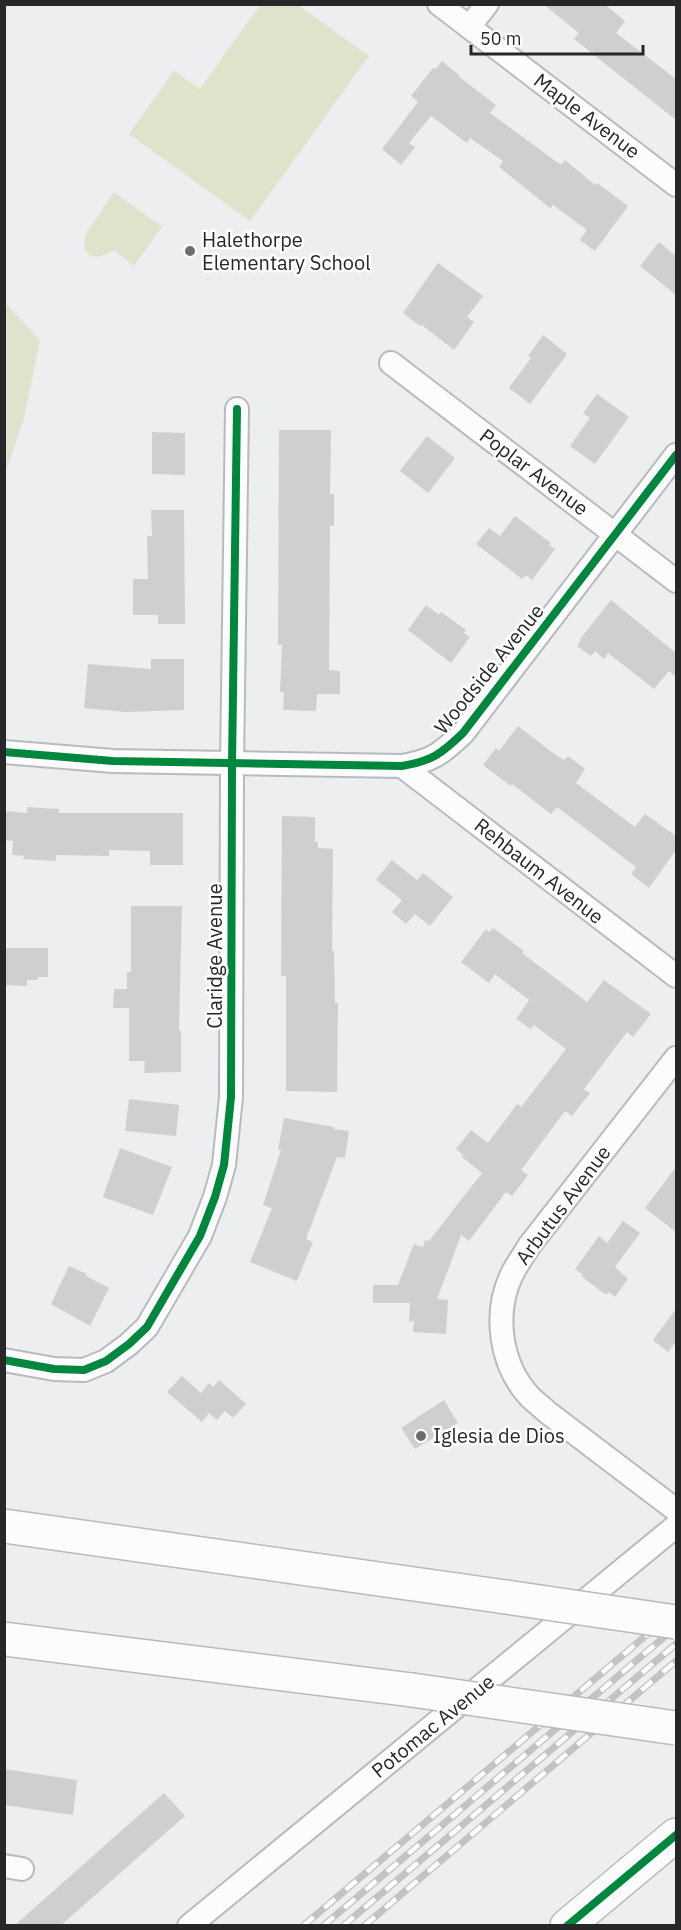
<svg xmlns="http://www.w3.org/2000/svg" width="681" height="1930" font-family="'IBM Plex Sans',sans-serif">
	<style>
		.green { fill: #e0e3cc }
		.building { fill: #cfcfd0 }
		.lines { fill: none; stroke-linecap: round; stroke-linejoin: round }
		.street-casing { stroke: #b9babb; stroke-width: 26 }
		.primary-casing { stroke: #b9babb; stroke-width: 36 }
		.highway-casing { stroke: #b9babb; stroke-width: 36 }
		.street { stroke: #fcfcfd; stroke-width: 22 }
		.primary { stroke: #fcfcfd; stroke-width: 33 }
		.highway { stroke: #fcfcfd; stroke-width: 33 }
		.rail-casing { stroke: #c2c3c4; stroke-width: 7 }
		.rail { stroke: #fff; stroke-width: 4.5; stroke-dasharray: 14; stroke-linecap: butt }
		.highway-bridge-casing { stroke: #b9babb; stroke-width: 36; stroke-linecap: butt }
		.highway-bridge { stroke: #fcfcfd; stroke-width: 33 }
		.cycleway-casing { stroke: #fff; stroke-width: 11 }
		.cycleway { stroke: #00873e; stroke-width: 8 }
		.poi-dot { fill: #6b6d6e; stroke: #fff; stroke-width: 2 }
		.labels { text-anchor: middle; stroke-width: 5; stroke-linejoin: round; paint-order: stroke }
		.street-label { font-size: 20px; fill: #262728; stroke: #fff }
		.poi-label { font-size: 20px; fill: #262728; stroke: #fff; text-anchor: start }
	</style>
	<rect width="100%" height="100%" fill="#eceef0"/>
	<g class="green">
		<path d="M260 5H298L369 56 250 221 129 134 174 71 200 89Z"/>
		<path d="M114 192 162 227 134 266 113 250C95 264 79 255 86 233Z"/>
		<path d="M5 303 40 340 24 418 5 474Z"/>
	</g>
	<g class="building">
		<path d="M543 4H604L625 21 616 33 676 79V120L574 39 579 33Z"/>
		<path d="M442 61 459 75 458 76 496 105 490 113 561 165 565 160 595 185 597 183 628 206 595 251 580 240 587 230 553 205 550 208 499 167 503 161 470 138 467 143 431 116 409 143 415 147 401 165 382 149 418 102 411 96 433 68 436 69Z"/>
		<path d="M659 242 676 256V295L640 266Z"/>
		<path d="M438 263 483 296 467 317 474 322 454 350 422 325 420 326 403 313Z"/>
		<path d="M543 335 567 354 530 404 509 388 531 358 528 356Z"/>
		<path d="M597 394 629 417 595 464 570 446 590 418 583 413Z"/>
		<path d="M279 430H331L330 494H334V526H330L329 670 340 671V694H317L316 711 283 710 284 692H280L282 645H278Z"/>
		<path d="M152 432 185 433V475L152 474Z"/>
		<path d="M427 436 455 458 428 493 400 471Z"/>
		<path d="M151 510H184L185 624H158V615H133V579H148L147 536H152Z"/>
		<path d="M515 516 551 543 549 545 555 549 532 580 526 575 522 579 476 544 489 528 500 536Z"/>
		<path d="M611 600 676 653V677L669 671 654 689 608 653 604 659 595 651 591 656 577 646 581 640 580 639Z"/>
		<path d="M426 605 439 615 441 612 466 630 464 633 470 637 451 663 408 630Z"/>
		<path d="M151 659H184V710L125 712 84 708 88 664 151 669Z"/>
		<path d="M518 726 557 756 564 760 568 756 585 769 576 783 635 827 645 814 676 836V850L649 888 631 874 636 867 557 807 551 814 512 784 511 786 483 765 496 748 499 751Z"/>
		<path d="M27 807 59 809 58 813H183V865H150V851L109 850V856L56 855V861L23 859 24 856 12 855 13 841 4 840V811L27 813Z"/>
		<path d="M282 816 315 817V842H318V848L333 849 332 951H334L335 1003H338L337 1092 286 1091V976H281Z"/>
		<path d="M392 860 417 880 423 873 453 897 430 926 415 914 406 924 392 912 402 900 376 880Z"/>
		<path d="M131 906H182L179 1031H181V1072L144 1073 145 1061H129V1008H113L114 989H127V972H131Z"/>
		<path d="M493 928 524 951 522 953 587 1002 604 980 651 1014 633 1037 627 1032 584 1089 590 1093 572 1116 565 1111 521 1170 528 1175 512 1196 506 1192 469 1241 461 1235 437 1299 448 1300 446 1334 413 1332 414 1321 409 1322 410 1303H373V1285H398L414 1244 423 1247 425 1240 429 1241 482 1173 462 1157 463 1155 456 1149 471 1130 488 1143 517 1104 521 1107 566 1049 534 1025 531 1029 516 1019 529 1000 495 974 489 983 461 962 486 929 489 932Z"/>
		<path d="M5 948H48V977H38V980H27V986L5 985Z"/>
		<path d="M129 1099 179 1105 176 1136 125 1131Z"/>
		<path d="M284 1118 334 1127V1129L349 1131 345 1158 337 1157 306 1239 313 1242 297 1281 250 1262 272 1208 263 1205 281 1150H278Z"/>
		<path d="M120 1148 172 1167 153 1215 103 1197Z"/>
		<path d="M676 1167V1232L645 1208Z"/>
		<path d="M623 1221 640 1233 615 1267 628 1279 615 1297 609 1292 606 1295 581 1276 583 1275 575 1269 599 1236 607 1243Z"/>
		<path d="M69 1266 87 1274 86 1276 109 1288 90 1326 51 1304Z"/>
		<path d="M676 1309V1341L668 1352 653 1340Z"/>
		<path d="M182 1376 201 1393 209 1383 213 1387 219 1380 246 1404 233 1418 225 1411 217 1420 209 1413 202 1422 167 1392Z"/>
		<path d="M444 1400 458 1423 415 1449 401 1428Z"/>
		<path d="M4 1769 77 1780 73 1815 4 1805Z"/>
		<path d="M164 1793 185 1816 60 1926H14Z"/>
	</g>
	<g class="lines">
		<defs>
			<g id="street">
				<path d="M439 4 676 185"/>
				<path d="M469 27 487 4"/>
				<path d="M391 363 676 581"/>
				<path d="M4 752 113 761 402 766C432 761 441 754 463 733L676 455"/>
				<path d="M402 766 676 976"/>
				<path d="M676 1058 529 1246C524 1255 517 1264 512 1274 493 1313 500 1365 530 1397 535 1402 542 1407 547 1412L676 1510"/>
				<path d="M4 1360 54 1369 84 1370 106 1361 129 1344 147 1327 200 1236 215 1197 224 1165 231 1097 232 764 237 409"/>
				<path d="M4 1866 22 1869"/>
				<path d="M189 1926 676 1526"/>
			</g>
			<path id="primary" d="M567 1926 676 1835"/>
			<g id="highway">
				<path d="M4 1526 506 1597"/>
				<path d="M4 1639 412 1690"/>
			</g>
		</defs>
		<use href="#street" class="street-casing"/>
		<use href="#primary" class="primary-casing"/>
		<use href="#highway" class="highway-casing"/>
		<use href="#street" class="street"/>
		<use href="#primary" class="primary"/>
		<use href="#highway" class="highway"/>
		<defs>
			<g id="rail">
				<path d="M303 1926 676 1610"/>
				<path d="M323 1926 676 1627"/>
				<path d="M343 1926 676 1644"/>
				<path d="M364 1926 676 1661"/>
			</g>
		</defs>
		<use href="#rail" class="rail-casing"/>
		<use href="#rail" class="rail"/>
		<defs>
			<g id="highway-bridge">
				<path d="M506 1597 676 1622"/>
				<path d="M412 1690 676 1728"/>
			</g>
		</defs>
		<use href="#highway-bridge" class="highway-bridge-casing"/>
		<use href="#highway-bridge" class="highway-bridge"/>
		<defs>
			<g id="cycleway">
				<path d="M4 752 113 761 402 766C432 761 441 754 463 733L676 455"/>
				<path d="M4 1360 54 1369 84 1370 106 1361 129 1344 147 1327 200 1236 215 1197 224 1165 231 1097 232 764 237 409"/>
				<path d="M567 1926 676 1835"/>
			</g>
		</defs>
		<use href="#cycleway" class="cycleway-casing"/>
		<use href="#cycleway" class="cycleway"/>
	</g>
	<g class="poi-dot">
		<circle cx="190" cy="251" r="6"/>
		<circle cx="421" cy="1436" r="6"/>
	</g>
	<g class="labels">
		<g class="street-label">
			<text transform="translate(587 116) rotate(37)" y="7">Maple Avenue</text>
			<text transform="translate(534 472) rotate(37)" y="7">Poplar Avenue</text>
			<text transform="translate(489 669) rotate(-51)" y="7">Woodside Avenue</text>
			<text transform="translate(539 871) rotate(38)" y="7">Rehbaum Avenue</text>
			<text transform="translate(215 956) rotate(-90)" y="7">Claridge Avenue</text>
			<text transform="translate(563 1205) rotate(-53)" y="7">Arbutus Avenue</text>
			<text transform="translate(433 1726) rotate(-39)" y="7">Potomac Avenue</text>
		</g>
		<g class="poi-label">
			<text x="202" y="247">Halethorpe<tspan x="202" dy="23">Elementary School</tspan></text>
			<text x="433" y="1443">Iglesia de Dios</text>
		</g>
	</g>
	<rect width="681" height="1930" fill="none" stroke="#262728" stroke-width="12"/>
	<path d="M471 45v9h172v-9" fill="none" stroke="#262728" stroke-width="3"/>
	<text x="480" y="45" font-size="18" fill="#262728" stroke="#ffffff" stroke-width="4.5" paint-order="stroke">50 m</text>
</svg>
